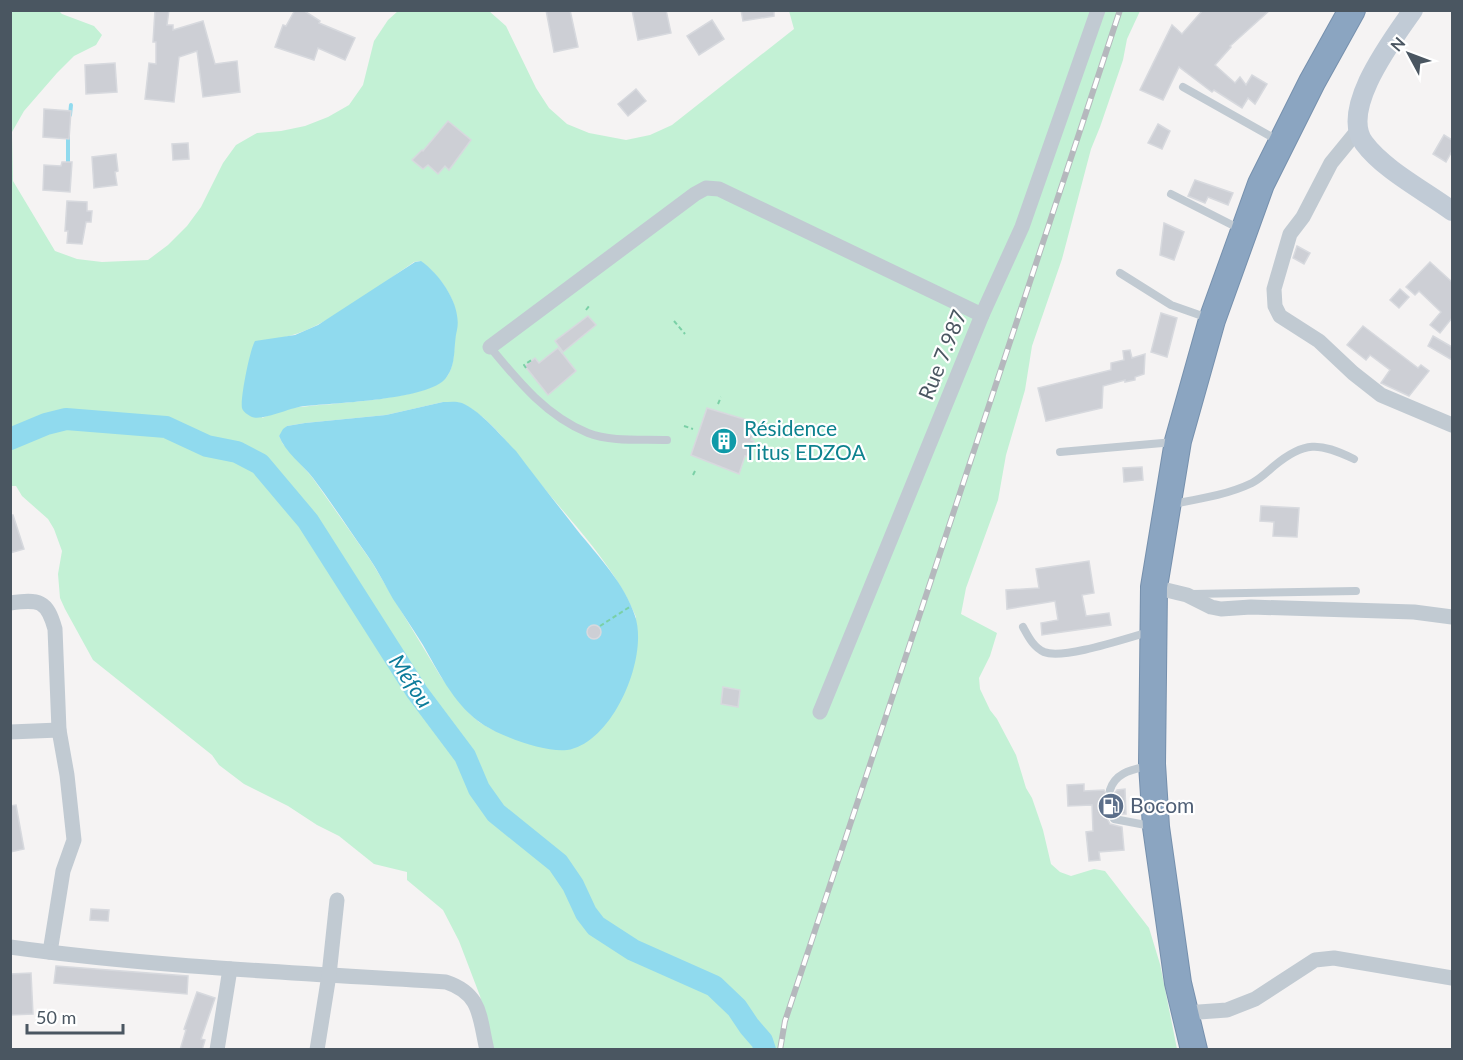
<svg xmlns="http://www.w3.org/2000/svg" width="1463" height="1060" font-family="Lato,sans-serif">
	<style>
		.green { fill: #c3f1d5; fill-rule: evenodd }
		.water { fill: #90daee }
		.pier { fill: #f5f3f3 }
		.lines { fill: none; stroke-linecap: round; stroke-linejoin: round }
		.stream { stroke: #90daee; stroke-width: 4 }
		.river { stroke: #90daee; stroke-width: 22 }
		.building { fill: #cdcfd5; stroke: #d7d9de; stroke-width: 1.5 }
		.highway-casing { stroke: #7690ad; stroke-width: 28 }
		.path { stroke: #7ad0a6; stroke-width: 2; stroke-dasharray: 4.5 3; stroke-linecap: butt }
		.lane { stroke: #c1cad2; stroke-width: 8 }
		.street { stroke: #c1cad2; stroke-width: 15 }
		.secondary { stroke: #c1cbd6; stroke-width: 20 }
		.highway { stroke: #8ba5c1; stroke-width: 26 }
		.rail-casing { stroke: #b5b8bd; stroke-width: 6 }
		.rail { stroke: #fff; stroke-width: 4; stroke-dasharray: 11; stroke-linecap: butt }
		.labels { text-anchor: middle; stroke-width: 4.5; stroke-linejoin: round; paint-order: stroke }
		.street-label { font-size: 21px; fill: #4a5661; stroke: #fff }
		.culture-label { font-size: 21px; fill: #0d838f; stroke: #fff; text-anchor: start }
		.service-label { font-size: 21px; fill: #4e5e75; stroke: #fff; text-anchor: start }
		.water-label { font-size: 22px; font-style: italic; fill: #0c7c9b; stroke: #fff }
	</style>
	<rect width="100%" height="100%" fill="#f5f3f3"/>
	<path class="green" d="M13 11H59L62 14 94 26 102 35 96 45 74 56 57 73 24 111 12 132 13 181 55 251 77 259 102 262 148 260 168 245 187 226 201 207 223 163 236 145 257 133 281 131 305 126 328 117 349 105 363 85 374 41 388 20 398 11H489L506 26 536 88 549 108 567 124 589 133 626 140 650 135 672 125 794 29 789 11H1140L1127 39 1123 60 1100 127 1091 149 1062 259 1032 346 1025 390 1006 455 998 500 966 588 961 614 997 633 990 656 979 678 980 689 990 710 997 719 1016 755 1026 788 1032 798 1043 830 1051 864 1060 872 1071 876 1094 869 1105 871 1149 928 1160 964 1177 1049H494L480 996 459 941 443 910 407 880V872L374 864 339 836 317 825 288 806 244 784 219 765 212 755 93 660 65 609 60 598 58 574 62 551 54 529 48 519 22 496 16 486H11L10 16ZM420 261C441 275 462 306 456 331 453 346 456 362 448 375 433 401 323 403 293 408 282 409 272 414 262 418L281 338C324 330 377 287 414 262ZM443 402C450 402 458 401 465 405 496 422 517 456 539 482 573 524 615 566 636 617L551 749 493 730 479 722 470 714 441 677 371 561 312 477 283 444 279 436 287 426 305 423 386 415Z"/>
	<g class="water">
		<path d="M421 261C441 275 462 306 457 330 453 346 457 364 446 378 429 400 334 403 305 406 291 407 263 421 252 417 248 415 243 412 242 408 240 399 250 349 255 341L295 335 318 325 415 262Z"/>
		<path d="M443 402C449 402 456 401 462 403 481 411 502 437 516 451 536 478 557 504 577 530 598 556 625 584 635 616 649 657 613 743 567 750 545 753 496 735 478 721 453 702 438 671 423 645 413 629 403 614 393 599 384 583 376 567 365 552 348 528 331 502 313 478 303 465 285 452 279 436L283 429 287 426 305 423 386 415Z"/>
	</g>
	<circle class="pier" cx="594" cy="632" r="7"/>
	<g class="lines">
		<g class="stream">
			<path d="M70 115 71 105"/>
			<path d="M68 135V166"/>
		</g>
		<path class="river" d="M10 439 46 424 66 419 166 427 207 446 237 452 260 464 308 521 417 692 465 756 479 789 496 813 558 863 573 885 586 913 596 926 633 950 714 986 737 1008 749 1026 762 1041 765 1050"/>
	</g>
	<g class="building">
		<path d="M155 10H169L167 25H173V30L203 21 215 64 237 61 240 92 203 97 197 51 179 57 174 102 145 99 149 63 156 64V42H153Z"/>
		<path d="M295 10H303L320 21 319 23 355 38 345 60 318 48 314 60 275 47 283 25 286 26Z"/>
		<path d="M546 10H570L578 47 554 52Z"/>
		<path d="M632 10H666L671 33 638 40Z"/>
		<path d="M741 10H774V16L743 21Z"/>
		<path d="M1203 10H1270L1230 46 1231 47 1215 65 1235 83 1240 77 1246 85 1252 75 1267 84 1255 104 1248 98 1242 108 1214 90 1212 92 1179 67 1163 100 1140 90 1172 25 1182 34Z"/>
		<path d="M712 20 724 39 699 55 687 36Z"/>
		<path d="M115 63 117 92 86 94 85 65Z"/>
		<path d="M636 89 646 101 628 116 618 104Z"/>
		<path d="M44 109 71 111 69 139 43 137Z"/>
		<path d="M448 121 471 140 449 170 445 166 438 174 428 165 423 169 412 160 422 150 423 151Z"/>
		<path d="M1158 124 1170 131 1162 149 1148 143Z"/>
		<path d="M1444 135 1452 140V151L1446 162 1433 154Z"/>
		<path d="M188 143 189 159 173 160 172 144Z"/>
		<path d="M116 154 118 171 115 172 117 185 94 188 92 157Z"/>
		<path d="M62 162H72L70 192 43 190 44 165 61 166Z"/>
		<path d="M1195 180 1233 193 1228 205 1208 197 1205 203 1188 196Z"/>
		<path d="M67 201 87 202V211H92L91 222H86L82 244 67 243 68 231H65Z"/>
		<path d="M1164 223 1184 232 1174 260 1160 255Z"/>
		<path d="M1297 246 1310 253 1304 264 1293 258Z"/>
		<path d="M1430 262 1452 282V318L1440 333 1430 325 1441 312 1419 291 1415 295 1406 287Z"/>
		<path d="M1400 289 1409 297 1399 308 1390 300Z"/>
		<path d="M1161 313 1177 318 1167 357 1151 352Z"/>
		<path d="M588 316 596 325 563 352 555 341Z"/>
		<path d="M1363 326 1418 368 1421 365 1429 371 1409 396 1381 383 1390 370 1370 355 1366 360 1347 345Z"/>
		<path d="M1433 336 1452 347V360L1428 346Z"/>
		<path d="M558 348 576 371 548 395 525 366 535 358 539 363Z"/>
		<path d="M1130 350 1132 358 1145 354 1144 374 1135 377V380L1125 382V380L1103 386 1102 408 1046 421 1038 388 1111 370V363L1124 360 1123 351Z"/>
		<path d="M707 408 757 423 751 440 754 441 749 457 745 456 739 474 691 455Z"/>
		<path d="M1142 467 1143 480 1124 482 1123 468Z"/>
		<path d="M1261 506 1299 508 1297 537 1273 536 1274 522 1260 521Z"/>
		<path d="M10 515H13L24 549 10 553Z"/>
		<path d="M1089 561 1094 593 1082 595 1086 616 1109 613 1111 625 1042 635 1041 623 1058 620 1055 601 1007 609 1006 590 1039 588 1036 569Z"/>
		<circle cx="594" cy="632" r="7"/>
		<path d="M723 687 740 690 738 707 721 704Z"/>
		<path d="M1084 784V791L1104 790 1108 796 1113 795 1117 790 1125 789 1126 814H1118L1111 808 1107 809 1105 814 1110 824 1122 827 1124 850 1099 852 1100 860 1089 861 1086 832 1093 831 1092 805 1068 806 1067 785Z"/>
		<path d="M16 805 24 849 10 852V806Z"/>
		<path d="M91 909 109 910 108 921 90 920Z"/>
		<path d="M56 966 188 976 187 994 54 983Z"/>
		<path d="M31 973 33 1014 10 1015V974Z"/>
		<path d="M197 992 215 998 201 1039 205 1040 202 1050H180L186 1030 184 1029Z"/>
	</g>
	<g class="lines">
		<defs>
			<path id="highway" d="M1194 1050 1178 983 1156 827 1152 764 1154 587 1178 441 1212 320 1261 184 1312 82 1352 10"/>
		</defs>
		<use href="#highway" class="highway-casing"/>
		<g class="path">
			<path d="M586 310 590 305"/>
			<path d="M674 321 685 334"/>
			<path d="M526 368 524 365 533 359"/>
			<path d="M718 404 721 397"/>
			<path d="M684 426 693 429"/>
			<path d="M693 475 695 471"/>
			<path d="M600 626 631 606"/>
		</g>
		<g class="lane">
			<path d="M1183 87 1279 141"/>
			<path d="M1171 194 1240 229"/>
			<path d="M1120 273 1171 305 1208 318"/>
			<path d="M490 347C518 381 546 416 588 433 611 442 642 439 667 440"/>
			<path d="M1060 452 1174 442"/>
			<path d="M1172 504C1199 499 1227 495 1252 483 1260 479 1267 472 1274 466 1304 441 1319 442 1354 459"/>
			<path d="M1192 594 1356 591"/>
			<path d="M1023 627C1028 636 1033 647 1044 652 1063 660 1127 638 1149 632"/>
			<path d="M1110 790C1115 773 1131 770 1147 766"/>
			<path d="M1111 814 1114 819 1151 826"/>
		</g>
		<g class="street">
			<path d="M1358 130 1331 163 1303 217 1290 234 1274 289 1275 306 1280 316 1319 341 1353 373 1381 395 1452 425"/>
			<path d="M490 347 695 194 706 188 719 189 982 315"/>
			<path d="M1154 587 1187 595 1211 607 1221 609 1251 607 1414 612 1452 617"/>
			<path d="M10 603C39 599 47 600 55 629L59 730 67 775 74 840 63 871 50 952"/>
			<path d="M820 712 982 315 1022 227 1098 10"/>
			<path d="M10 732 59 730"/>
			<path d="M10 947C154 967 301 973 446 982 482 994 479 1017 487 1050"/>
			<path d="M1185 1013 1227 1010 1255 999 1315 960 1334 958 1452 978"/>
			<path d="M217 1050 230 969"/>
			<path d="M317 1050 329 975 337 900"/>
		</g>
		<path class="secondary" d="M1413 10C1393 39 1339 109 1364 143 1384 170 1425 191 1452 211"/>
		<use href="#highway" class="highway"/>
		<defs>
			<path id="rail" d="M780 1050 785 1021 1120 10"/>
		</defs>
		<use href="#rail" class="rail-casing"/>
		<use href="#rail" class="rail"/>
	</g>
	<defs>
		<symbol id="building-disc" viewBox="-11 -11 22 22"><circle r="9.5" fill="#0f9aa8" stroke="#fff"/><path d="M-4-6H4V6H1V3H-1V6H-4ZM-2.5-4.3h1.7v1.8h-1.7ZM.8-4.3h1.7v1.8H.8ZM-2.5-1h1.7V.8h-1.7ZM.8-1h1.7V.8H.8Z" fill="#fff"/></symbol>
		<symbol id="fuel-disc" viewBox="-11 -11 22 22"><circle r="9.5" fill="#5c6f8a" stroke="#fff"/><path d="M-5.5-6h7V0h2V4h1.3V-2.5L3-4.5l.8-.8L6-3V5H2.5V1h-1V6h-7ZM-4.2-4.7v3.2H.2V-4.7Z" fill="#fff"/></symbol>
	</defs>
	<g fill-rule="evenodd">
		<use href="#building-disc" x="709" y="426" width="30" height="30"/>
		<use href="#fuel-disc" x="1096" y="791" width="30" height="30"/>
	</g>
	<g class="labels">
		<g class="street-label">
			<text transform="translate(943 355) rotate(-68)" y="7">Rue 7.987</text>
		</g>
		<g class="culture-label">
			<text x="744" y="436">Résidence<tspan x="744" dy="24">Titus EDZOA</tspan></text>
		</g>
		<g class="service-label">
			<text x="1130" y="813">Bocom</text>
		</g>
		<g class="water-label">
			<text transform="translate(411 681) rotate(56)" y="8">Méfou</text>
		</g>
	</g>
	<rect width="1463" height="1060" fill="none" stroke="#4a5661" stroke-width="24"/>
	<g transform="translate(1409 54) rotate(311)" stroke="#ffffff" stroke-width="4.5" paint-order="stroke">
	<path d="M0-4.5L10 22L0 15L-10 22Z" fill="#4a5661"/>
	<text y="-9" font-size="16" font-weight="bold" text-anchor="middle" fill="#4a5661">N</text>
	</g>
	<path d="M27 1024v9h96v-9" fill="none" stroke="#4a5661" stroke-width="3"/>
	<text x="36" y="1024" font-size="18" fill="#4a5661" stroke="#ffffff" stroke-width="4.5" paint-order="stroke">50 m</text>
</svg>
